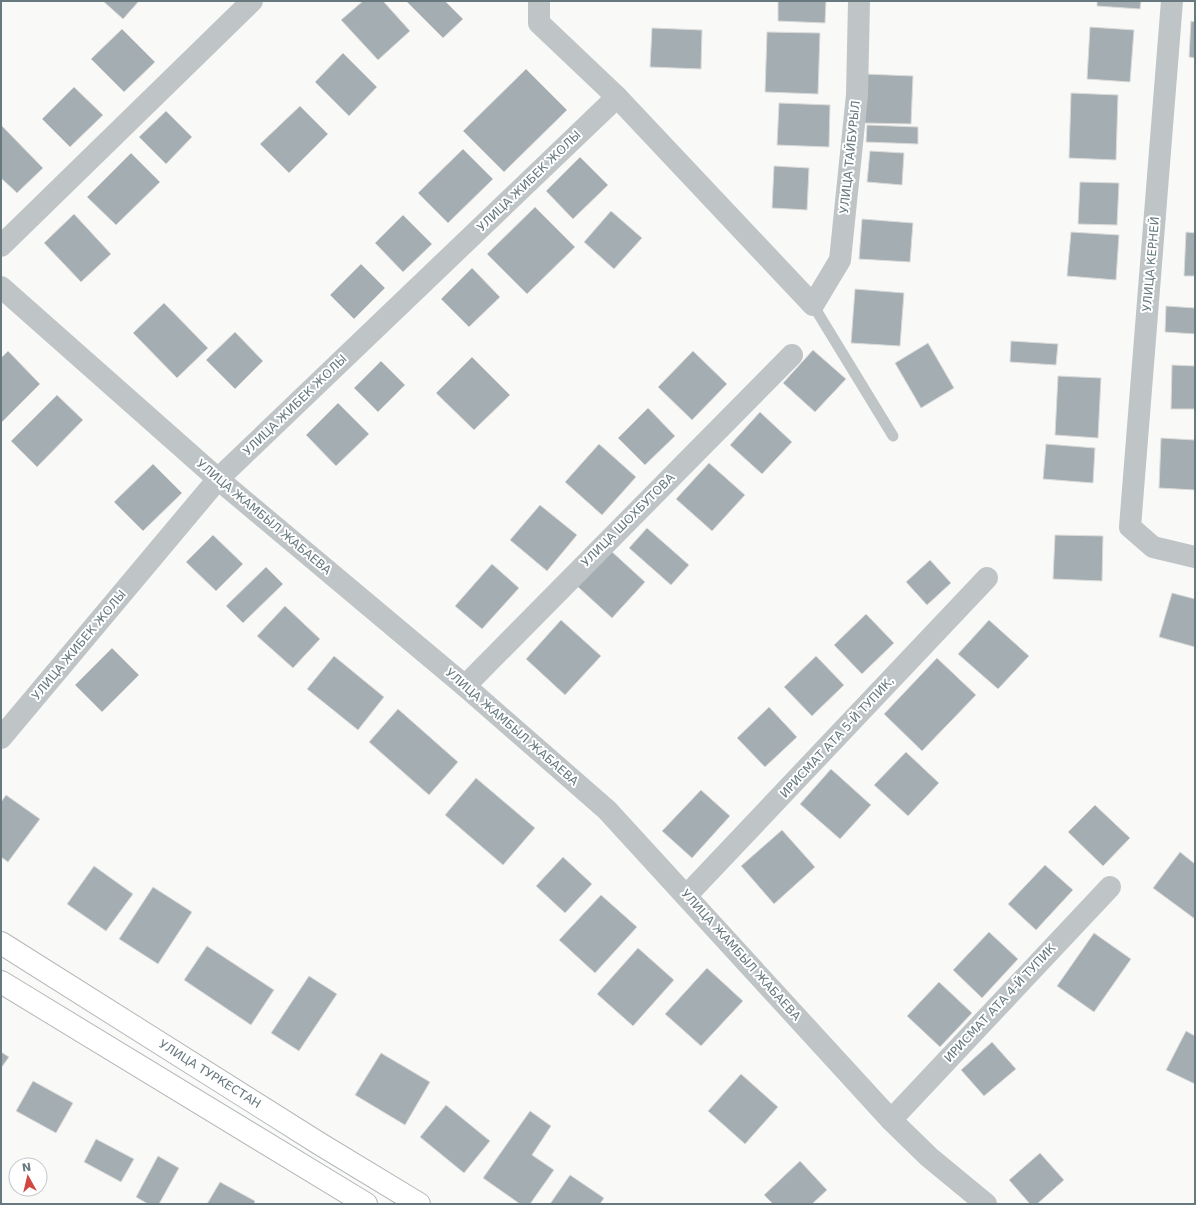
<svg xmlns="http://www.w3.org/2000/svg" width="1196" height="1205" font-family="'DejaVu Sans',sans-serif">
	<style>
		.building { fill: #a4aeb2; stroke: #dbdbda }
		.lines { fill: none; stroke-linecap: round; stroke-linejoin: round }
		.trunk-casing { stroke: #b3b8ba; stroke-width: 24 }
		.service { stroke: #bfc4c6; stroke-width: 11 }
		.minor { stroke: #bfc4c6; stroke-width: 22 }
		.trunk { stroke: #fff; stroke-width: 22 }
		.labels { text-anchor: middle; stroke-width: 4; stroke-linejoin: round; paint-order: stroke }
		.street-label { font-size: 12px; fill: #67797f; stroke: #fff }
	</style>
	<rect width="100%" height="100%" fill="#f9f9f7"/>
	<g class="building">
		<path d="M103 1H139L123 19Z"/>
		<path d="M363 1H383L410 31 378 60 341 20Z"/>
		<path d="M406 1H445L463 19 443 38Z"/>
		<path d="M778 1H826L825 23 778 21Z"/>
		<path d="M1097 1H1141L1140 9 1097 6Z"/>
		<path d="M1191 21 1195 22V58L1189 57Z"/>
		<path d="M1090 27 1134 30 1130 82 1087 79Z"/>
		<path d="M652 28 702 30 701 69 650 67Z"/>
		<path d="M122 29 155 62 124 92 91 59Z"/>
		<path d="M767 32 820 33 818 94 765 92Z"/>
		<path d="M343 53 377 87 349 116 315 82Z"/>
		<path d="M526 69 567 110 504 172 463 131Z"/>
		<path d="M865 74 913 76 911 124 864 123Z"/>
		<path d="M74 87 103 115 70 147 42 119Z"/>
		<path d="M1071 93 1118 95 1116 160 1069 158Z"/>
		<path d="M779 103 830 105 829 147 777 145Z"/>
		<path d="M300 106 328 134 289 173 260 144Z"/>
		<path d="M166 111 192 137 166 164 139 137Z"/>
		<path d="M1 125 43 168 17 193 1 178Z"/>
		<path d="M867 125 918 127V144L866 142Z"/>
		<path d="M463 149 493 179 448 223 418 193Z"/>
		<path d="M870 151 904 153 902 185 867 182Z"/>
		<path d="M131 153 160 182 116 225 87 197Z"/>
		<path d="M580 157 608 185 573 219 546 191Z"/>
		<path d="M774 166 809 168 807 210 772 208Z"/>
		<path d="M1080 182 1119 183 1117 225 1078 224Z"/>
		<path d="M535 207 575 247 527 294 487 254Z"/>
		<path d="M611 211 642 238 614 269 584 242Z"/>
		<path d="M74 214 111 254 81 282 44 243Z"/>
		<path d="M403 215 432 244 403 272 375 243Z"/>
		<path d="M862 219 913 223 910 262 859 259Z"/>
		<path d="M1071 232 1119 235 1116 280 1067 276Z"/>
		<path d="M1186 232 1195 233V276H1184Z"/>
		<path d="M361 264 385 288 354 319 330 295Z"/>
		<path d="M472 268 500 297 469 327 441 299Z"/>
		<path d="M855 289 904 293 900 346 851 343Z"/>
		<path d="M164 303 208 348 177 378 133 333Z"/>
		<path d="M1166 306 1195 308V334L1165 332Z"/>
		<path d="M235 332 263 361 235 389 206 360Z"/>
		<path d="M1011 341 1058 344 1056 365 1010 362Z"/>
		<path d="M928 343 954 388 921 408 895 363Z"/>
		<path d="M813 350 846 379 815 412 783 383Z"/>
		<path d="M8 351 40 384 1 423V358Z"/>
		<path d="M693 351 727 384 692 420 658 387Z"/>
		<path d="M472 357 510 395 474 430 436 393Z"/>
		<path d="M381 361 405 385 378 412 354 388Z"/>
		<path d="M1172 365 1195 366V409H1171Z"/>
		<path d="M1058 376 1101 378 1098 438 1055 435Z"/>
		<path d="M57 395 83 420 37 467 11 441Z"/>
		<path d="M338 403 369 434 336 466 306 435Z"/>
		<path d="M648 408 675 436 645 465 618 438Z"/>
		<path d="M760 412 792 442 762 474 730 445Z"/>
		<path d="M1161 438 1195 440V490L1159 488Z"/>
		<path d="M599 444 636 477 602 515 565 482Z"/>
		<path d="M1046 444 1095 448 1093 483 1043 479Z"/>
		<path d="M709 463 745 495 712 531 676 499Z"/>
		<path d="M153 464 182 493 143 531 114 502Z"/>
		<path d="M540 505 577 535 547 571 510 540Z"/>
		<path d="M647 528 689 565 671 585 629 548Z"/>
		<path d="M213 535 243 564 216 591 186 562Z"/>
		<path d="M1055 535 1103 536 1102 581 1053 579Z"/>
		<path d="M610 550 645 582 612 618 577 586Z"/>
		<path d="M930 560 951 583 927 605 906 582Z"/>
		<path d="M492 564 519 588 482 629 455 606Z"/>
		<path d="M266 567 283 584 243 623 226 606Z"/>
		<path d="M1172 593 1195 599V647L1159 637Z"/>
		<path d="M285 606 320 639 293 668 257 636Z"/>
		<path d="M866 614 894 643 862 674 834 645Z"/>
		<path d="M561 620 601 656 565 695 526 659Z"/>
		<path d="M989 620 1029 656 998 689 958 654Z"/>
		<path d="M112 648 139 675 102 712 75 685Z"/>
		<path d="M334 656 384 697 358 730 307 689Z"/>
		<path d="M816 656 844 685 812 716 784 687Z"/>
		<path d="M937 658 976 695 922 751 884 714Z"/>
		<path d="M769 707 797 737 765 767 737 738Z"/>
		<path d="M398 709 458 762 429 795 369 742Z"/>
		<path d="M906 752 939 783 908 816 874 785Z"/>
		<path d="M831 769 871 805 840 839 800 804Z"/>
		<path d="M476 778 535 828 503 865 445 815Z"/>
		<path d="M701 790 730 816 692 858 662 831Z"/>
		<path d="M6 795 40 819 8 862 1 857V802Z"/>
		<path d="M1095 805 1130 838 1103 866 1068 832Z"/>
		<path d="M782 830 815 867 774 904 741 866Z"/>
		<path d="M1180 852 1195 864V919L1153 888Z"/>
		<path d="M563 857 592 884 565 913 536 886Z"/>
		<path d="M1045 865 1073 890 1036 930 1008 904Z"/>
		<path d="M94 866 133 894 106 931 67 904Z"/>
		<path d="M153 887 192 912 158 964 119 939Z"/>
		<path d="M601 895 637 927 595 973 559 940Z"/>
		<path d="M989 932 1018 959 982 998 953 970Z"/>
		<path d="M1094 933 1131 959 1094 1012 1057 986Z"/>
		<path d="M207 946 274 990 251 1025 184 980Z"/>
		<path d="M638 948 674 980 633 1026 597 994Z"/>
		<path d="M707 968 743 1001 701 1046 665 1014Z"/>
		<path d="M309 976 337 994 299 1051 271 1033Z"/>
		<path d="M939 982 972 1013 940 1047 907 1016Z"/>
		<path d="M1186 1031 1195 1036V1084L1166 1070Z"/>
		<path d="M992 1042 1016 1069 984 1096 961 1070Z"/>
		<path d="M1 1052 9 1057 1 1068Z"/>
		<path d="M381 1053 430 1082 405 1125 355 1095Z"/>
		<path d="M741 1074 778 1107 745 1144 708 1111Z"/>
		<path d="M33 1081 73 1103 56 1133 16 1111Z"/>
		<path d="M446 1105 490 1141 464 1173 420 1137Z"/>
		<path d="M530 1111 551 1126 532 1155 554 1170 530 1204H520L483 1178Z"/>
		<path d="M96 1139 134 1159 121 1182 84 1162Z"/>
		<path d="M1040 1153 1064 1180 1037 1204H1030L1009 1180Z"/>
		<path d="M158 1156 179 1168 159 1204H148L136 1197Z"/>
		<path d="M800 1161 827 1190 812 1204H773L764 1195Z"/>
		<path d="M570 1175 604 1198 600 1204H550Z"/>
		<path d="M220 1182 255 1201 254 1204H207Z"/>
	</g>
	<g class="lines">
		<defs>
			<g id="trunk">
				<path d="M1 943 320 1144 419 1204"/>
				<path d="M1 982 366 1204"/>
			</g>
		</defs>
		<use href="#trunk" class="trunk-casing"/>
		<path class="service" d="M813 305 893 436"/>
		<g class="minor">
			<path d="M539 1V23L617 97 813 305 840 260 857 95 859 1"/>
			<path d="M1172 1 1130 527 1153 547 1195 557"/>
			<path d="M1 246 252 1"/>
			<path d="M1 287 218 479 465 686 607 810 891 1120 929 1157 986 1204"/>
			<path d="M465 686 792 355"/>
			<path d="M1 738 218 479 617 97"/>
			<path d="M687 895 987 578"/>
			<path d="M891 1120 1110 887"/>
		</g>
		<use href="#trunk" class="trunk"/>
	</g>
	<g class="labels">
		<g class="street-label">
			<text transform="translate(850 157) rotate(-84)" y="4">УЛИЦА ТАЙБУРЫЛ</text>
			<text transform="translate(529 181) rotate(-44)" y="4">УЛИЦА ЖИБЕК ЖОЛЫ</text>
			<text transform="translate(1151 264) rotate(-85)" y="4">УЛИЦА КЕРНЕЙ</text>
			<text transform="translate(295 405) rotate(-44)" y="4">УЛИЦА ЖИБЕК ЖОЛЫ</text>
			<text transform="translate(264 517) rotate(40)" y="4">УЛИЦА ЖАМБЫЛ ЖАБАЕВА</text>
			<text transform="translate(628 520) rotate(-45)" y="4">УЛИЦА ШОХБУТОВА</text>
			<text transform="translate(79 645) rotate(-50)" y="4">УЛИЦА ЖИБЕК ЖОЛЫ</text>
			<text transform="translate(512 727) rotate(41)" y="4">УЛИЦА ЖАМБЫЛ ЖАБАЕВА</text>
			<text transform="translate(837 737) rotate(-47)" y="4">ИРИСМАТ АТА 5-Й ТУПИК,</text>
			<text transform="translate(741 955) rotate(48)" y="4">УЛИЦА ЖАМБЫЛ ЖАБАЕВА</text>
			<text transform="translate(1000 1003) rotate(-47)" y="4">ИРИСМАТ АТА 4-Й ТУПИК</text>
			<text transform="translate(210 1074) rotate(32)" y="4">УЛИЦА ТУРКЕСТАН</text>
		</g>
	</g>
	<rect width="1196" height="1205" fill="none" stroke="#67797f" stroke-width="4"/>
	<g transform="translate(28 1177) rotate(352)"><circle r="19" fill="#ffffff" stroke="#c2c9cc"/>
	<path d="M0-3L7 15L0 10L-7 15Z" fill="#d1463f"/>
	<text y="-6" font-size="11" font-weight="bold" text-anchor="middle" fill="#67797f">N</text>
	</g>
</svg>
